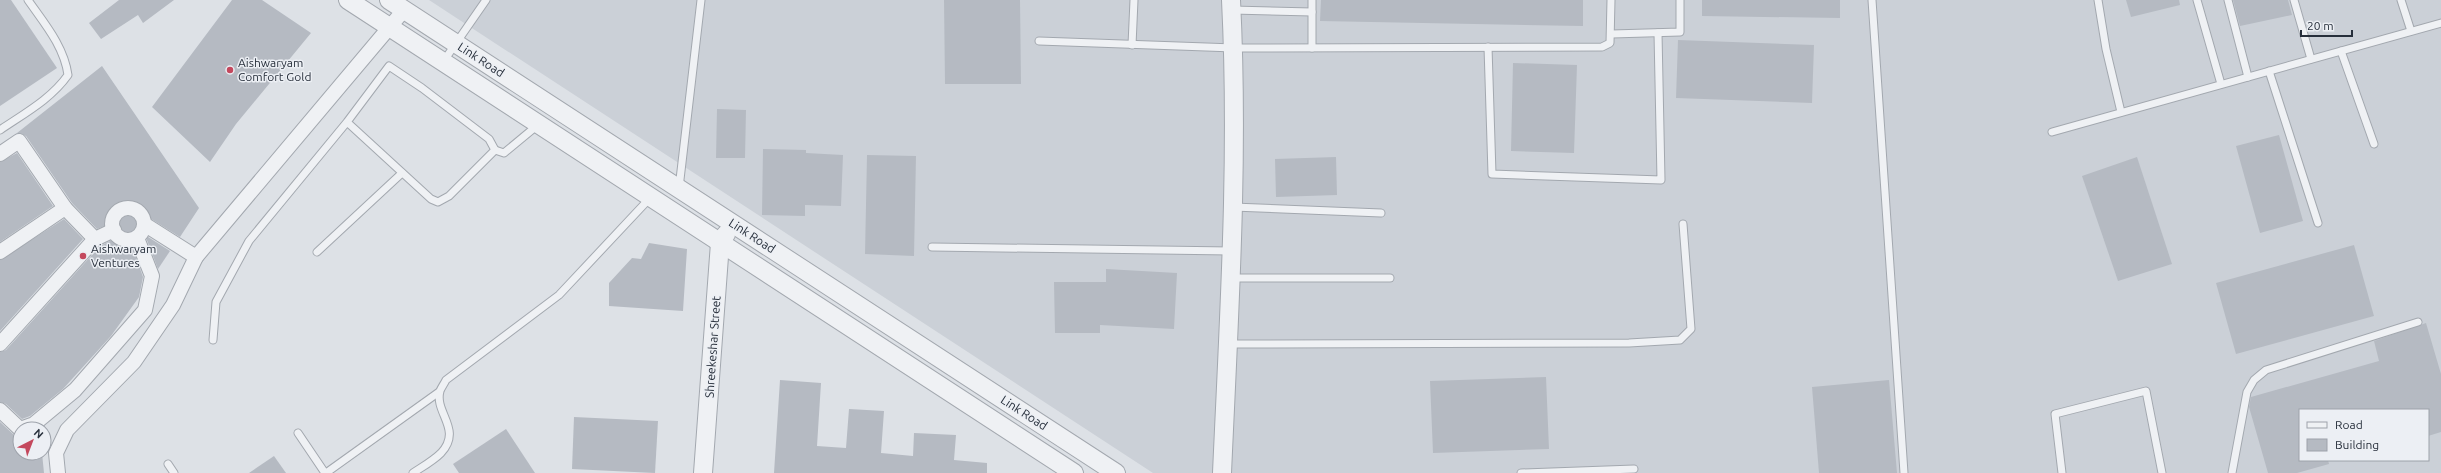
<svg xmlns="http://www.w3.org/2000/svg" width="2441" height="473" font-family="Ubuntu,sans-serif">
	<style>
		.built { fill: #cbd0d7; fill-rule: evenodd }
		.building { fill: #b5bac2 }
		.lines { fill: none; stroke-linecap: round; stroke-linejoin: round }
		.service-casing { stroke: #a3a8af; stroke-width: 9 }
		.minor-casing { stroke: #a3a8af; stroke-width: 16 }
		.tertiary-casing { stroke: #a3a8af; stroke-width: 20 }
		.service { stroke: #eff1f4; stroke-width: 7 }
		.minor { stroke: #eff1f4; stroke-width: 14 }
		.tertiary { stroke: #eff1f4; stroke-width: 18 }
		.poi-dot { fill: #c4485d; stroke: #eceff4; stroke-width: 1.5 }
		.labels { text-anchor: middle; stroke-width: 3; stroke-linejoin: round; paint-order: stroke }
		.street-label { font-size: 12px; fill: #272f3b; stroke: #eceff4 }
		.poi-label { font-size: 12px; fill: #272f3b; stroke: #eceff4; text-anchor: start }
	</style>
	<rect width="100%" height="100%" fill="#dde1e6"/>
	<path class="built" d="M429 0H2441V473H1153ZM2300 410H2428V460H2300Z"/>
	<g class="building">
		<path d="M0 0H11L57 68 0 106Z"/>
		<path d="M119 0H174L143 23 138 15 101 39 89 23Z"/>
		<path d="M232 0H262L311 33 236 124 210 162 152 107Z"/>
		<path d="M944 0H1020L1021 84H945Z"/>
		<path d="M1321 0H1583V26L1320 21Z"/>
		<path d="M1702 0H1840V18L1702 16Z"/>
		<path d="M2126 0H2179L2180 5 2131 17Z"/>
		<path d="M2233 0H2288L2292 15 2240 26Z"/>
		<path d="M1678 40 1814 45 1812 103 1676 98Z"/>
		<path d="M1513 63 1577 65 1574 153 1511 151Z"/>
		<path d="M102 66 199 208 180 237 148 217 140 216 137 219 136 224 138 230 131 232 129 237 143 277 139 297 111 336 63 389 30 416 22 419 6 404 0 402V352L6 350 100 246 118 237 122 230 119 223 114 222 97 229 72 203 26 136 17 133Z"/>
		<path d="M717 109 746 110 745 158H716Z"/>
		<path d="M2279 135 2303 221 2260 233 2236 146Z"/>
		<path d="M763 149 806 150V153L843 155 841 206 805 205V216L762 215Z"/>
		<path d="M17 153 53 206 0 242V162Z"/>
		<path d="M867 155 916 156 914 256 865 254Z"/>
		<path d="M1336 157 1337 195 1276 197 1275 159Z"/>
		<path d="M2137 157 2172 264 2118 281 2082 176Z"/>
		<path d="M64 219 83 239 0 331V260Z"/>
		<path d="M145 235 170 251 158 269Z"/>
		<path d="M649 243 687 249 683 311 609 306V283L632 258 641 259Z"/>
		<path d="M2354 245 2374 316 2236 354 2216 283Z"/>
		<path d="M1106 269 1177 273 1174 329 1100 325V333H1055L1054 282H1106Z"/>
		<path d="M2426 323 2441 374V432L2428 436V410H2300V460H2328L2329 464 2297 473H2268L2249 407 2251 397 2379 361 2374 341Z"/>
		<path d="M1546 377 1549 449 1433 453 1430 381Z"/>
		<path d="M780 380 821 383 817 446 846 448 849 409 884 411 881 453 913 456 914 433 956 435 954 460 987 463V473H774Z"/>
		<path d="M1889 380 1897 473H1819L1812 387Z"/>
		<path d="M574 417 658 421 655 473 572 469Z"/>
		<path d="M0 422 14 435 20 437V453H42L44 473H0Z"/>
		<path d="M506 429 535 473H459L453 464Z"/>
		<path d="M274 456 286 473H249Z"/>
	</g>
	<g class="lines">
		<defs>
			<g id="service">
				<path d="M1872 0 1904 473"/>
				<path d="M2098 0 2106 49 2121 112"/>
				<path d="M2197 0 2221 84"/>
				<path d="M2228 0 2248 77"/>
				<path d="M2294 0 2311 59"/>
				<path d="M2401 0 2411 31"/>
				<path d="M1232 10 1312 12"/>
				<path d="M1612 34 1680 32V0"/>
				<path d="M1039 41 1234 48 1602 47 1610 43 1611 0"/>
				<path d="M1132 45 1134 0"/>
				<path d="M1488 47 1492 174 1661 180 1658 33"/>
				<path d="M1312 48V0"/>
				<path d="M2341 51 2374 144"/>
				<path d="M443 62 486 0"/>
				<path d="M2269 71 2318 223"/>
				<path d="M0 130C25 113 51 99 68 75 64 46 44 23 28 0"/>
				<path d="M2052 132 2441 23"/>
				<path d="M495 150 504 153 539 124"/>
				<path d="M679 188 701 0"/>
				<path d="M1233 207 1381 213"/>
				<path d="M932 247 1231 251"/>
				<path d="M317 252 402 173"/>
				<path d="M1232 278H1390"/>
				<path d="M213 340 216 302 249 241 347 122 389 66 422 88 489 139 495 150 449 196 438 202 431 199 347 122"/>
				<path d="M1228 344 1629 343 1680 340 1691 329 1683 224"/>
				<path d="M298 433 325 473"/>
				<path d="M168 464 174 473"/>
				<path d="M326 473 439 392"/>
				<path d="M413 473C422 467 433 461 441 453 463 429 434 413 440 391 441 388 444 384 446 380L559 295 650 198"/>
				<path d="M1521 473 1634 469"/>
				<path d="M2062 473 2055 414 2146 391 2162 473"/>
				<path d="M2232 473 2247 392 2254 380 2266 370 2418 322"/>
			</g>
			<g id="minor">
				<path d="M0 154 19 141 65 208 95 239 114 230"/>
				<circle cx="128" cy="224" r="16"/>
				<path d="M144 224 196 257 404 10"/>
				<path d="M0 252 65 208"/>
				<path d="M0 344 95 239"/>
				<path d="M0 410 20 429 34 424 75 390 145 310 152 276 137 238"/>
				<path d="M58 473 56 453 67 430 134 362 173 305 196 257"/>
			</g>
			<g id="tertiary">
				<path d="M348 0 1074 473"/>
				<path d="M389 0 1116 473"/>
				<path d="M703 473 720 243 726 234"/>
				<path d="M1222 473C1229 316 1239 157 1231 0"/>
			</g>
		</defs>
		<use href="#service" class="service-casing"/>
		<use href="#minor" class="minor-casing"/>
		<use href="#tertiary" class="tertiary-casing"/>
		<use href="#service" class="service"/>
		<use href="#minor" class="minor"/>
		<use href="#tertiary" class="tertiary"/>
	</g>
	<g class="poi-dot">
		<circle cx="230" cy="70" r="4"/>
		<circle cx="83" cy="256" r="4"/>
	</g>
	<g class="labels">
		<g class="street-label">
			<text transform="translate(481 60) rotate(33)" y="4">Link Road</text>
			<text transform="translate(752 236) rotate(33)" y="4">Link Road</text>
			<text transform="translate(713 347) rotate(-86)" y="4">Shreekeshar Street</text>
			<text transform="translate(1024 413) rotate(33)" y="4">Link Road</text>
		</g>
		<g class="poi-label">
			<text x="238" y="67">Aishwaryam<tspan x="238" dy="14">Comfort Gold</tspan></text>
			<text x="91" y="253">Aishwaryam<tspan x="91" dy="14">Ventures</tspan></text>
		</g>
	</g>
	<rect x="2299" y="409" width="130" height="52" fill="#eceff4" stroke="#9da2aa"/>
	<rect x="2307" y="422" width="20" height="6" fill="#eff1f4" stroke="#9da2aa"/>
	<text x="2335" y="429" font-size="12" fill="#272f3b">Road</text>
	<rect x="2307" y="439" width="20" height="12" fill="#b5bac2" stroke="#9da2aa"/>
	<text x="2335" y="449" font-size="12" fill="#272f3b">Building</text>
	<g transform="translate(32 441) rotate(42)"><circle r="19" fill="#eceff4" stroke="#9da2aa"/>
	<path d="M0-3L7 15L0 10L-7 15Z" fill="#c4485d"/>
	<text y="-6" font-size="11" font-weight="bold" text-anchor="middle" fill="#272f3b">N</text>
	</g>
	<path d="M2301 30v6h51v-6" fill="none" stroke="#272f3b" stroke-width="2"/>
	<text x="2307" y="30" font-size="12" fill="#272f3b" stroke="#eceff4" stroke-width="3" paint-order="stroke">20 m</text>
</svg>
